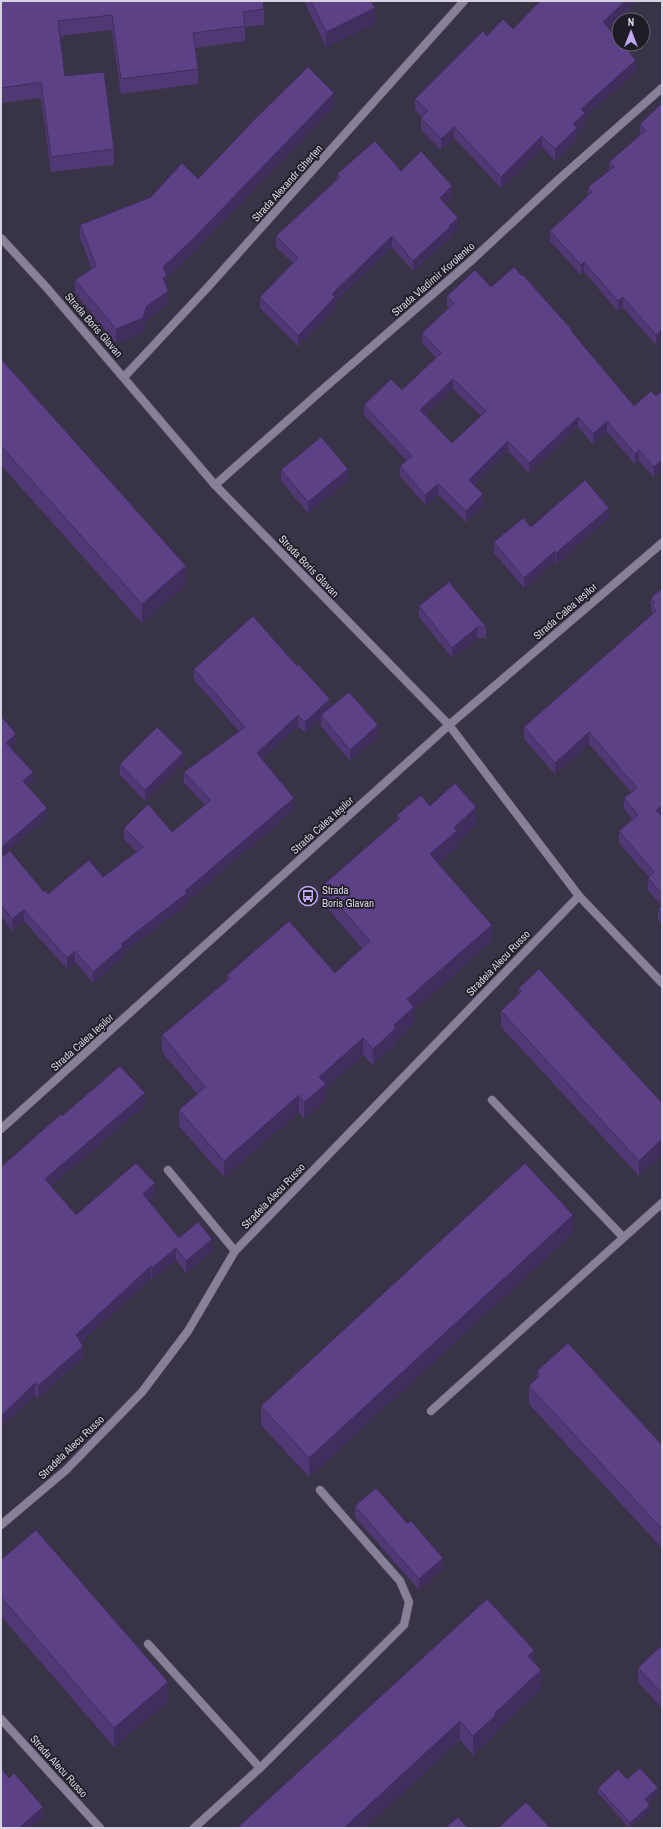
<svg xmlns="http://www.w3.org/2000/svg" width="663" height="1829" font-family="'Archivo Narrow',sans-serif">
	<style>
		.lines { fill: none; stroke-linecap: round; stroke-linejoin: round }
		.minor-casing { stroke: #585263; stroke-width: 9 }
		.tertiary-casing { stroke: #585263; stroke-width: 9 }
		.minor { stroke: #888098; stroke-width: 8 }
		.tertiary { stroke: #888098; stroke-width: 8 }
		.wall { fill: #4f3874; fill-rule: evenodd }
		.shaded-wall { fill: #402e5e }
		.building { fill: #5c4187; stroke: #402e5e; fill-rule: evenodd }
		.labels { text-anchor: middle; stroke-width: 3.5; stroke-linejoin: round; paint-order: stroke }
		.street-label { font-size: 11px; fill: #d7d3e1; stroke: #1f1c26 }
		.poi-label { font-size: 11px; fill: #d7d3e1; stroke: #1f1c26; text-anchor: start }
	</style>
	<rect width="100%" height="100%" fill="#393347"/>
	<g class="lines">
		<defs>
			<g id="minor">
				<path d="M1 238 47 288 215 485 449 725 579 896 662 983"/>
				<path d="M124 377 208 287 464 1"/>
				<path d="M215 485 322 390 472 260 559 179 662 88"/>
				<path d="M492 1100 623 1237"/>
				<path d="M168 1170 235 1251"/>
				<path d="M431 1411 662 1203"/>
				<path d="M1 1525 66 1470 142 1392 188 1331 235 1251 579 896"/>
				<path d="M148 1644 260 1768"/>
				<path d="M1 1719 100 1828"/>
				<path d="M194 1828 260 1768 404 1625 409 1602 400 1581 320 1490"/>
			</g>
			<path id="tertiary" d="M1 1129 449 725 662 543"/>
		</defs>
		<use href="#minor" class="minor-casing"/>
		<use href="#tertiary" class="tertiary-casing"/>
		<use href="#minor" class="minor"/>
		<use href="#tertiary" class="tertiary"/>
	</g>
	<g class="wall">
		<path d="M1 1 264 9V25L245 27V41L195 48 198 69V84L121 94 112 30 60 36 65 76 114 149V165L51 172 41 98 1 103Z"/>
		<path d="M304 1H371L375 23 326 47Z"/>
		<path d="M637 1 608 28 636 71 585 117V125L577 132V139L555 161 542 147 501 188 454 138 441 150 421 130V118L422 117 415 110V99L487 36 513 29Z"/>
		<path d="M662 105V340L656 345 623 308 618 311 584 272 581 275 550 241V231L588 195V187L609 171V162L641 135 640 134V124Z"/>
		<path d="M334 106 193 252 167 277V288L168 304 146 321 143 332 116 343 75 293V280L92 269 80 238V225L198 179Z"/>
		<path d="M401 171 452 197 445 204 458 229 450 236V238L413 271 392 247 335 302V308L298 346 260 308V297L293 263 276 247V236L337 179V174Z"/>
		<path d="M491 287 572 332 634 406 656 396 662 391V470L654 477 639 461 635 464 607 432 593 444 578 427 529 473 508 451 474 485 483 504 466 522 438 494 425 505 400 476V466L407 461 364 415V405L402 390 436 358 422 343V333L449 308 447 306V296ZM453 389 481 416 452 443 425 415Z"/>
		<path d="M1 359 186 584 142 623 1 465Z"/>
		<path d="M281 470 348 480 308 513 281 481Z"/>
		<path d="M609 518 556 564 555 561 524 588 494 553V542L531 527Z"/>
		<path d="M662 588V925L658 920V909L661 905 648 890V878L649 877 619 843V831L632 819 624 809V798L631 792 589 744 555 774 524 739V727L652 615V611L651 609V598Z"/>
		<path d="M419 606 486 627V638H477L452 658 419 617Z"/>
		<path d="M194 669 330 708 378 736 350 761 321 726V718L305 733 298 726 262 759 294 809 187 901V904L123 953V957L93 983 75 962 67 969 24 921 12 931 2 917 1 918V857L44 892 48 894 103 877 137 852 124 839V828L172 832 205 805 184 783V772L239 731 194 680Z"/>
		<path d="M120 764H183L145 801 120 775Z"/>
		<path d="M430 806 476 824 457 842V848L438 863 492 941 414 1010V1024L396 1039V1044L373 1065 363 1055 326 1088V1100L304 1119 299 1112 224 1177 179 1126V1110L197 1094 162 1052V1035L227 980V975L335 973 362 948 322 902V886L397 821V815Z"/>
		<path d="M519 988 662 1103V1154L639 1176 501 1027V1011L519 994Z"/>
		<path d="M145 1105 51 1186 76 1215 155 1195 148 1201 179 1238 212 1251 186 1273 176 1260 152 1279 151 1278 80 1342 83 1358 38 1398 35 1395 1 1427V1167L62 1116Z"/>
		<path d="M573 1233 309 1477 261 1425V1406Z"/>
		<path d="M537 1371 662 1445V1548L529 1404V1386L537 1378Z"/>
		<path d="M355 1506 443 1568 419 1590 355 1517Z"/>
		<path d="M1 1560 168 1701 114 1747 1 1616Z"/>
		<path d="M662 1645V1708L638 1682V1668Z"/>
		<path d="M534 1663 541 1689 496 1731V1734L473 1755 460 1740 364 1828H237Z"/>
		<path d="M627 1779 658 1794 648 1803 650 1811 630 1828H629L598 1793V1788Z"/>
	</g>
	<g class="shaded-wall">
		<path d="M625 1H637L603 33V22Z"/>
		<path d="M375 8V23L326 47V32Z"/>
		<path d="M636 60V71L585 117V125L577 132V139L555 161V149L573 124 581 109Z"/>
		<path d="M334 93V106L193 252 167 277V290L163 291V267Z"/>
		<path d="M454 127V138L441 150V139Z"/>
		<path d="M542 136V147L501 188V177Z"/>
		<path d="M452 186V197L440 209V198Z"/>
		<path d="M458 218V229L450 236V238L413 271V261Z"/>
		<path d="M392 236V247L335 302V308L298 346V336L332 294Z"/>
		<path d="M584 262V272L581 275V265Z"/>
		<path d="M168 291V304L146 321 143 332 116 343V329Z"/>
		<path d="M623 297V308L618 311V301Z"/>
		<path d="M662 330V340L656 345V335Z"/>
		<path d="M453 379V389L420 420V410Z"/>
		<path d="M578 417V427L529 473V463Z"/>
		<path d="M607 421V432L593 444V434Z"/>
		<path d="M508 441V451L469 490V480Z"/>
		<path d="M639 450V461L635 464V454Z"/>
		<path d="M662 460V470L654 477V467Z"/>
		<path d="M348 469V480L308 513V502Z"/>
		<path d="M438 484V494L425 505V495Z"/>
		<path d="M483 494V504L466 522V511Z"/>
		<path d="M609 508V518L556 564V553Z"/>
		<path d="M555 551V561L524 588V578Z"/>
		<path d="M186 566V584L142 623V604Z"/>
		<path d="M477 627V638L452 658V648Z"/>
		<path d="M330 699V710L321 715V718L305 733V722Z"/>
		<path d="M298 715V726L257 764V753Z"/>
		<path d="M378 725V736L350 761V750Z"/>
		<path d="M589 732V744L555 774V763Z"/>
		<path d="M16 734V744L6 753V743Z"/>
		<path d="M183 753V764L145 801V790Z"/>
		<path d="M33 772V782L23 790V781Z"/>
		<path d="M294 798V809L187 901V904L123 953V957L93 983V972L121 944 185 891Z"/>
		<path d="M662 805V816L656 810Z"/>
		<path d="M476 807V824L457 842V848L430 870V854L454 828Z"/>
		<path d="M47 808V818L1 857V848Z"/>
		<path d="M2 906V917L1 918V907Z"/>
		<path d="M24 910V921L12 931V919Z"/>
		<path d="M492 925V941L414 1010V1024L396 1039V1044L373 1065V1049L394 1025 407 999Z"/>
		<path d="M75 951V962L67 969V958Z"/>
		<path d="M363 1038V1055L326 1088V1100L304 1119V1102L319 1077Z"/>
		<path d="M145 1093V1105L45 1191V1179Z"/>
		<path d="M299 1095V1112L224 1177V1161Z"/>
		<path d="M662 1139V1154L639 1176V1161Z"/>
		<path d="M155 1183V1195L143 1206V1194Z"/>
		<path d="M573 1215V1233L309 1477V1458Z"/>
		<path d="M212 1239V1251L186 1273V1261Z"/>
		<path d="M176 1248V1260L152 1279V1268Z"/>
		<path d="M151 1266V1278L76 1347V1335Z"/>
		<path d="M83 1346V1358L38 1398V1386Z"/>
		<path d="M35 1383V1395L1 1427V1416Z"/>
		<path d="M443 1558V1568L419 1590V1579Z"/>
		<path d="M534 1650V1668L528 1656Z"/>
		<path d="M541 1670V1689L496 1731V1734L473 1755V1736L495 1713Z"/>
		<path d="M168 1682V1701L114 1747V1728Z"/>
		<path d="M460 1721V1740L364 1828H344Z"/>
		<path d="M658 1788V1794L645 1805V1799Z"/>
		<path d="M650 1805V1811L630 1828V1823Z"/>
		<path d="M43 1807V1817L31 1828H19Z"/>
	</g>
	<g class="building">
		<path d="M1 1H263L264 9 243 12 245 26 193 33 198 69 121 79 112 15 58 21 65 76 104 72 114 149 51 157 41 82 1 88Z"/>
		<path d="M311 1H371L375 8 326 32Z"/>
		<path d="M540 1H625L603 22 619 40V44H622L636 60 581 109 585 113 573 124 577 128 555 149 542 136 501 177 454 127 441 139 421 118 428 111 415 99 483 31 487 36 503 19 513 29Z"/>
		<path d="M308 67 334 93 193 239 163 267 167 276 163 278 168 291 146 307 143 318 116 329 75 280 96 266 80 225 151 197 182 163 198 179 256 118Z"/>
		<path d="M661 104 662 105V330L656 335 623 297 618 301 584 262 581 265 550 231 592 192 588 187 614 167 609 162 646 130 640 124Z"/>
		<path d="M375 141 401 171 421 151 452 186 440 198 458 218 449 226 450 227 413 261 392 236 332 294 335 297 298 336 260 297 298 258 276 236 340 177 337 174Z"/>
		<path d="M514 267 522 276 523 275 572 330 571 331 634 406 651 391 656 396 662 391V426L660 427 662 429V460L654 467 639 450 635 454 607 421 593 434 578 417 529 463 508 441 469 480 483 494 466 511 438 484 425 495 400 466 412 456 364 405 391 379 402 390 441 353 422 333 454 303 447 296 475 270 491 287ZM453 379 486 411 452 443 420 410Z"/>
		<path d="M1 359 186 566 142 604 1 446Z"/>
		<path d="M321 437 348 469 308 502 281 470Z"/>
		<path d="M585 480 609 508 556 553 555 551 524 578 494 542 523 518 531 527Z"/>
		<path d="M449 582 486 627H477L452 648 419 606Z"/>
		<path d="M662 588V805L656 810 662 817V894L648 878 654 872 619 831 638 815 624 798 637 788 589 732 555 763 524 727 656 611 652 606 655 603 651 598Z"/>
		<path d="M253 616 297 666 298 664 330 699 305 722 298 715 257 753 294 798 185 891 187 893 121 944 123 946 93 972 75 951 67 958 24 910 12 919 2 906 1 907V857L10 851 44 892 45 890 48 894 89 860 103 877 143 847 124 828 148 804 172 832 211 800 184 772 245 727 194 669Z"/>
		<path d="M349 692 378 725 350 750 321 715Z"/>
		<path d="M1 716 16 734 6 743 33 772 23 781 47 808 1 848Z"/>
		<path d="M157 727 183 753 145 790 120 764Z"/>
		<path d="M455 783 476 807 454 828 457 831 430 854 492 925 407 999 414 1007 394 1025 396 1028 373 1049 363 1038 319 1077 326 1084 304 1102 299 1095 224 1161 179 1110 205 1087 162 1035 230 978 227 975 289 921 335 973 370 941 322 886 400 818 397 815 421 795 430 806Z"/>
		<path d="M662 905V914L658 909Z"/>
		<path d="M539 969 662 1103V1139L639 1161 501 1011 522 991 519 988Z"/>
		<path d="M120 1066 145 1093 45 1179 76 1215 136 1163 155 1183 143 1194 179 1238 198 1222 212 1239 186 1261 176 1248 152 1268 151 1266 76 1335 83 1346 38 1386 35 1383 1 1416V1167L61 1114 62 1116Z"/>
		<path d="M525 1163 573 1215 309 1458 261 1406Z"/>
		<path d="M568 1343 662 1445V1529L529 1386 540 1375 537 1371Z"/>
		<path d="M376 1488 407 1523 411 1521 443 1558 419 1579 355 1506Z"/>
		<path d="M36 1530 168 1682 114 1728 1 1597V1560Z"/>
		<path d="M487 1599 534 1650 528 1656 541 1670 495 1713 496 1715 473 1736 460 1721 344 1828H237Z"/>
		<path d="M662 1645V1693L638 1668Z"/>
		<path d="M640 1768 658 1788 645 1799 650 1805 630 1823 598 1788 618 1769 627 1779Z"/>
		<path d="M1 1769 9 1778 14 1773 43 1807 19 1828H1Z"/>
		<path d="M526 1802 550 1828H498Z"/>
		<path d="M458 1817 468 1828H445Z"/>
	</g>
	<defs>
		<symbol id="bus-ring" viewBox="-11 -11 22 22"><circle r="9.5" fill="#1f1c26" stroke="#c1a8f3" stroke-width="1.5"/><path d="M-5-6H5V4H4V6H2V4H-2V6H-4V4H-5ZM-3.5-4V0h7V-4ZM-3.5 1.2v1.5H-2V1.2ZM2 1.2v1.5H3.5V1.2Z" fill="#c1a8f3"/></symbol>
	</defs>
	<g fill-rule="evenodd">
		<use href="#bus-ring" x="297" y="885" width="22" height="22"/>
	</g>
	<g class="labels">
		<g class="street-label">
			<text transform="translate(287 183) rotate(-48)" y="4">Strada Alexandr Gherțen</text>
			<text transform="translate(433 279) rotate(-41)" y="4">Strada Vladimir Korolenko</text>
			<text transform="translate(94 325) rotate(49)" y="4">Strada Boris Glavan</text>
			<text transform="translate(309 566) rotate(46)" y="4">Strada Boris Glavan</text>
			<text transform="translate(565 611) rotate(-41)" y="4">Strada Calea Ieșilor</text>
			<text transform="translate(322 825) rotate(-42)" y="4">Strada Calea Ieșilor</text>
			<text transform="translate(498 963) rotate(-46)" y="4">Stradela Alecu Russo</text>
			<text transform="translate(82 1042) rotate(-42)" y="4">Strada Calea Ieșilor</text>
			<text transform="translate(273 1196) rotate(-46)" y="4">Stradela Alecu Russo</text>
			<text transform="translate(71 1447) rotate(-44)" y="4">Stradela Alecu Russo</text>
			<text transform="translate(59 1766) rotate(48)" y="4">Strada Alecu Russo</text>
		</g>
		<g class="poi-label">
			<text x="322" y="894">Strada<tspan x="322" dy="13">Boris Glavan</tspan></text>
		</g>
	</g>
	<rect width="663" height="1829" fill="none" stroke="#d7d3e1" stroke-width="4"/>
	<g transform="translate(631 32)"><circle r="19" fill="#1f1c26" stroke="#696571"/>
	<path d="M0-3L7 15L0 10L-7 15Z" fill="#c1a8f3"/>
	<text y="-6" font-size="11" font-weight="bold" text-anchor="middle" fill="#d7d3e1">N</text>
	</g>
</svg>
